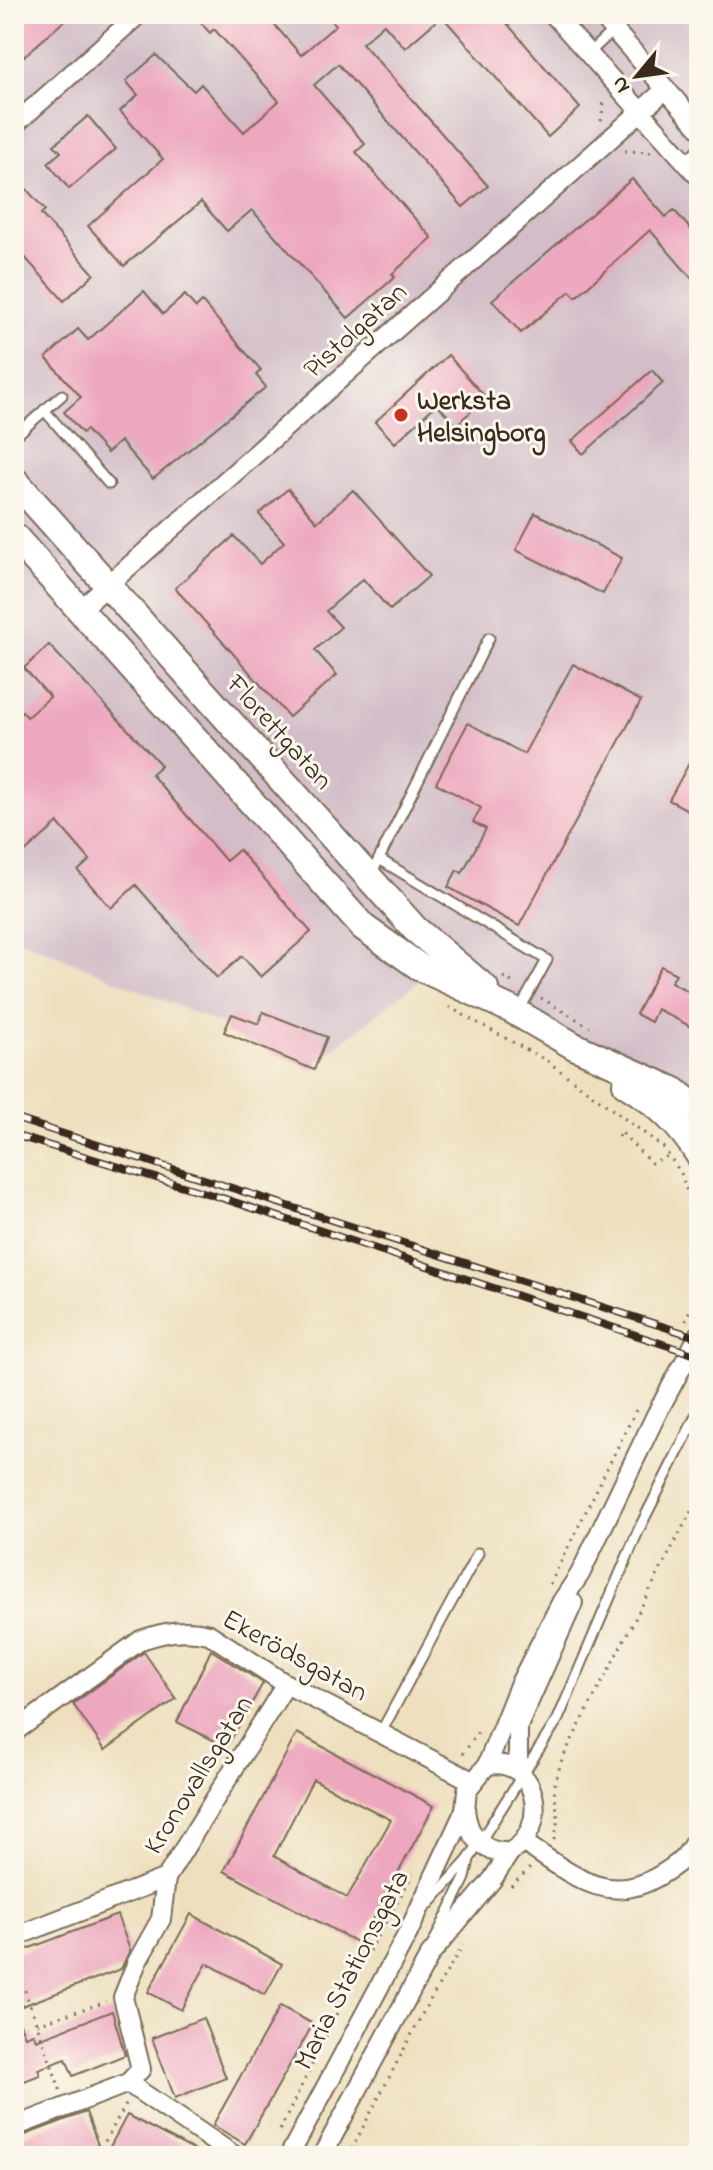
<svg xmlns="http://www.w3.org/2000/svg" width="713" height="2170" font-family="'Indie Flower',sans-serif">
	<style>
		.industrial { fill: #d2bdc8 }
		.building { fill: #eda7bf; fill-rule: evenodd }
		.lines { fill: none; stroke-linecap: round; stroke-linejoin: round }
		.lane-casing { stroke: #7a6a56; stroke-width: 13 }
		.street-casing { stroke: #7a6a56; stroke-width: 22 }
		.secondary-casing { stroke: #7a6a56; stroke-width: 30 }
		.path { stroke: #7a6a56; stroke-width: 3; stroke-dasharray: 2 6; stroke-linecap: butt }
		.lane { stroke: #fff; stroke-width: 9 }
		.street { stroke: #fff; stroke-width: 18 }
		.secondary { stroke: #fff; stroke-width: 26 }
		.rail-casing { stroke: #3b2a1e; stroke-width: 8 }
		.rail { stroke: #fbf7ec; stroke-width: 5; stroke-dasharray: 15; stroke-linecap: butt }
		.poi-dot { fill: #c8321e; stroke: #fbf7ec; stroke-width: 3 }
		.labels { text-anchor: middle; stroke-width: 6; stroke-linejoin: round; paint-order: stroke }
		.street-label { font-size: 28px; fill: #3b2a1e; stroke: #fbf7ec }
		.poi-label { font-size: 28px; font-weight: bold; fill: #3b2a1e; stroke: #fbf7ec; text-anchor: start }
	</style>
	<rect width="100%" height="100%" fill="#fbf7ec"/>
	<filter id="ink" filterUnits="userSpaceOnUse"><feTurbulence type="fractalNoise" baseFrequency=".0125" numOctaves="2"/><feDisplacementMap in="SourceGraphic" scale="16" xChannelSelector="R" yChannelSelector="G"/><feConvolveMatrix kernelMatrix="1 2 1 2 8 2 1 2 1" color-interpolation-filters="sRGB"/></filter>
	<filter id="wash" filterUnits="userSpaceOnUse"><feTurbulence type="fractalNoise" baseFrequency=".006" numOctaves="4" result="noise"/><feDisplacementMap in="SourceGraphic" scale="32" xChannelSelector="R" yChannelSelector="G"/><feGaussianBlur stdDeviation="1.8" result="paint"/><feColorMatrix in="noise" values="0 0 0 0 0 0 0 0 0 0 0 0 0 0 0 0 0 1.4 0 .05"/><feComposite in="paint" operator="in"/></filter>
	<g filter="url(#wash)">
		<rect width="100%" height="100%" fill="#eee0bf"/>
		<path class="industrial" d="M14 14H699V1107L432 970 315 1064 14 937Z"/>
		<g id="blocks">
			<g class="building">
				<path d="M14 14H72L14 65Z"/>
				<path d="M193 14H265L301 55 336 25 326 14H499L580 108 548 137 442 16 405 48 384 24 362 43 488 186 463 207 338 64 314 85 365 144 356 152 432 238 392 274 395 277 348 318 252 210 227 231 201 202 124 266 88 226 163 159 120 111 138 95 126 81 156 55 194 91 201 84 244 132 279 101 214 29 210 33Z"/>
				<path d="M88 116 116 149 69 189 48 163 61 152 54 145Z"/>
				<path d="M14 175 45 210 41 214 94 274 64 301 14 245Z"/>
				<path d="M632 179 666 217 674 210 699 239V287L650 230 576 297 570 291 521 333 492 300Z"/>
				<path d="M144 291 163 314 185 295 196 308 202 302 261 370 256 375 266 387 153 479 120 441 107 453 86 430 82 433 64 412 81 397 46 358 78 329 88 340Z"/>
				<path d="M448 355 486 398 456 425 437 404 395 443 375 422Z"/>
				<path d="M652 370 663 383 583 454 572 441Z"/>
				<path d="M288 489 317 522 353 490 429 576 390 610 363 579 326 611 341 627 315 650 337 675 289 717 175 588 234 536 260 564 284 542 259 514Z"/>
				<path d="M535 513 622 558 603 594 516 550Z"/>
				<path d="M49 645 161 765 151 774 226 861 239 850 311 932 261 977 242 956 217 978 136 885 111 908 78 871 90 860 58 823 14 862V719L22 711 27 717 50 697 24 668Z"/>
				<path d="M573 664 641 701 519 926 448 887 457 870 462 873 486 829 473 822 481 808 436 783 468 723 524 754Z"/>
				<path d="M699 745V816L669 800Z"/>
				<path d="M661 966 676 974 671 982 699 997V1031L657 1009 651 1022 636 1014Z"/>
				<path d="M263 1012 327 1037 314 1070 224 1032 232 1014 259 1024Z"/>
				<path d="M211 1650 263 1683 227 1747 177 1722Z"/>
				<path d="M144 1652 176 1699 105 1750 73 1704Z"/>
				<path d="M297 1733 434 1806 360 1944 224 1871ZM313 1779 391 1820 347 1898 274 1856Z"/>
				<path d="M191 1914 282 1964 265 1995 207 1963 181 2010 148 1992Z"/>
				<path d="M117 1915 130 1950 121 1969 14 2009V1954Z"/>
				<path d="M280 2006 313 2024 245 2144 213 2125Z"/>
				<path d="M14 2010 25 2036 33 2033 36 2040 112 2011 125 2055 73 2076 66 2059 38 2069 40 2075 14 2085Z"/>
				<path d="M203 2018 226 2078 175 2098 152 2038Z"/>
				<path d="M86 2112 98 2145 70 2156H14V2139Z"/>
				<path d="M127 2115 205 2156H105Z"/>
			</g>
		</g>
	</g>
	<g filter="url(#ink)">
		<use href="#blocks" fill-opacity="0" stroke="#7a6a56" stroke-width="2"/>
		<g class="lines">
			<defs>
				<g id="lane">
					<path d="M588 54 630 14"/>
					<path d="M685 162 699 149"/>
					<path d="M44 410 109 484"/>
					<path d="M14 437 62 395"/>
					<path d="M379 859 547 960 520 1009"/>
					<path d="M371 875 489 638"/>
					<path d="M381 1732 478 1553"/>
					<path d="M429 1904 469 1859 558 1719 639 1529 699 1410"/>
					<path d="M433 1944 465 1878 469 1859"/>
				</g>
				<g id="street">
					<path d="M553 14 699 177"/>
					<path d="M600 14 699 127"/>
					<path d="M14 125 139 14"/>
					<path d="M80 610 666 89"/>
					<path d="M14 1732 141 1640C164 1632 185 1628 209 1634L286 1684 472 1781"/>
					<path d="M518 1770V1726L573 1603"/>
					<path d="M465 1810C468 1835 482 1854 510 1852 551 1830 539 1756 487 1765"/>
					<path d="M524 1843C568 1871 605 1908 657 1877 681 1863 686 1858 699 1834"/>
					<path d="M14 1937 166 1878 286 1684"/>
					<path d="M128 2083 235 2156"/>
					<path d="M14 2127 128 2083 141 2069 123 1997 137 1962 161 1919 166 1878"/>
					<path d="M289 2156 408 1933 465 1810 467 1790 487 1765 519 1685 562 1601 580 1574 656 1415 699 1335"/>
					<path d="M322 2156 430 1955 492 1880 510 1852"/>
				</g>
				<g id="secondary">
					<path d="M14 480 415 929 485 988"/>
					<path d="M14 536 363 927 421 968 512 1010 574 1046 675 1091 699 1111"/>
					<path d="M626 1084C657 1103 680 1124 699 1155"/>
				</g>
			</defs>
			<use href="#lane" class="lane-casing"/>
			<use href="#street" class="street-casing"/>
			<use href="#secondary" class="secondary-casing"/>
			<g class="path">
				<path d="M601 121 604 101"/>
				<path d="M625 151 652 152"/>
				<path d="M503 977 517 985"/>
				<path d="M541 998 590 1027"/>
				<path d="M449 1007 547 1061 663 1147 681 1173 692 1207 699 1255"/>
				<path d="M618 1137 621 1132 651 1163 669 1156"/>
				<path d="M686 1321 699 1283V1263"/>
				<path d="M550 1584 637 1408"/>
				<path d="M463 1754 481 1728"/>
				<path d="M554 1840 558 1819 554 1787 562 1759 699 1496"/>
				<path d="M511 1886 531 1867"/>
				<path d="M14 1960 61 2092"/>
				<path d="M37 2024 106 2002"/>
				<path d="M280 2130 358 1970 413 1874"/>
				<path d="M97 2155 127 2103"/>
				<path d="M91 2156H99"/>
				<path d="M348 2156 426 2007 463 1945"/>
			</g>
			<use href="#lane" class="lane"/>
			<use href="#street" class="street"/>
			<use href="#secondary" class="secondary"/>
			<defs>
				<g id="rail">
					<path d="M14 1118 699 1338"/>
					<path d="M14 1135 219 1197 699 1356"/>
				</g>
			</defs>
			<use href="#rail" class="rail-casing"/>
			<use href="#rail" class="rail"/>
		</g>
	</g>
	<circle class="poi-dot" cx="401" cy="415" r="8"/>
	<g class="labels">
		<g class="street-label">
			<text transform="translate(354 329) rotate(-42)" y="10">Pistolgatan</text>
			<text transform="translate(281 731) rotate(48)" y="10">Florettgatan</text>
			<text transform="translate(296 1654) rotate(29)" y="10">Ekerödsgatan</text>
			<text transform="translate(197 1774) rotate(-58)" y="10">Kronovallsgatan</text>
			<text transform="translate(350 1969) rotate(-63)" y="10">Maria Stationsgata</text>
		</g>
		<g class="poi-label">
			<text x="417" y="409">Werksta<tspan x="417" dy="32">Helsingborg</tspan></text>
		</g>
	</g>
	<rect width="713" height="2170" fill="none" stroke="#fbf7ec" stroke-width="48"/>
	<g transform="translate(637 76) rotate(241)" stroke="#fbf7ec" stroke-width="6" paint-order="stroke">
	<path d="M0-6L14 30L0 20L-14 30Z" fill="#3b2a1e"/>
	<text y="-12" font-size="22" font-weight="bold" text-anchor="middle" fill="#3b2a1e">N</text>
	</g>
</svg>
